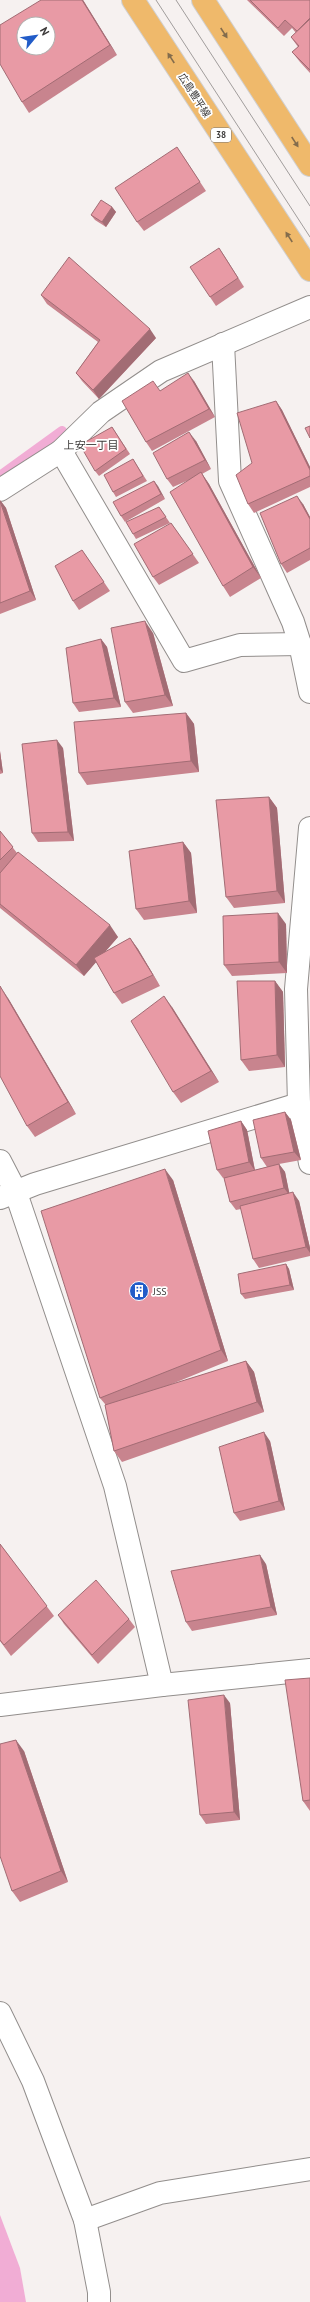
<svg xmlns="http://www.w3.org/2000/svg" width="310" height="2302" font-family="'PT Sans','Noto Sans JP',sans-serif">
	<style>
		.water { fill: #f1add5 }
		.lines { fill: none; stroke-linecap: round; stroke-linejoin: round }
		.stream { stroke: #f1add5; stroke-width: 10 }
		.minor-casing { stroke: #928e8c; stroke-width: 24 }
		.tertiary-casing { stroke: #928e8c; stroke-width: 24 }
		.primary-casing { stroke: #d0cfcf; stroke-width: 24 }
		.minor { stroke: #fff; stroke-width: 22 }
		.tertiary { stroke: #fff; stroke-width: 22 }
		.primary { stroke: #efb96b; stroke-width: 22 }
		.tram { stroke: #a19d9c; stroke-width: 1 }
		.wall { fill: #c8848e }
		.shaded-wall { fill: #a26c74 }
		.building { fill: #e89aa5; stroke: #a26c74; fill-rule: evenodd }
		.oneway { fill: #836c4c }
		.labels { text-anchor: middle; stroke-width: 3.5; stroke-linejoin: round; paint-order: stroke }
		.shield { fill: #fff; stroke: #767474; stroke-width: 1 }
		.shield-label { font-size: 9px; font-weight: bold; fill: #3b3938 }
		.street-label { font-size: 10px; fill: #3b3938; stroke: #fff }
		.poi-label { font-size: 10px; fill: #3b3938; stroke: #fff; text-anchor: start }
		.neighbourhood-label { font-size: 11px; fill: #3b3938; stroke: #fff }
	</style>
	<rect width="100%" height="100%" fill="#f6f1f0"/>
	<path class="water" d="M0 2215 20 2268 26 2302H0Z"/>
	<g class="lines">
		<path class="stream" d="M0 476 62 431"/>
		<defs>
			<g id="minor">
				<path d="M223 344 230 481 293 622 300 644 310 692"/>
				<path d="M61 451 184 661 240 645 300 644"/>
				<path d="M0 490 61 451 101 412 161 371 310 307"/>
				<path d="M310 828 296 989 299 1104 310 1163"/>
				<path d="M0 1161 15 1190 115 1486 162 1685"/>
				<path d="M0 1198 35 1184 299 1104"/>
				<path d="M0 1705 162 1685 310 1670"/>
				<path d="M85 2220 160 2193 310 2169"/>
			</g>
			<path id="tertiary" d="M0 2013 33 2081 85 2220 99 2292V2302"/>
			<g id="primary">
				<path d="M133 0 310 270"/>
				<path d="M203 0 310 165"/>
			</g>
		</defs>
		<use href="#minor" class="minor-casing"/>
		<use href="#tertiary" class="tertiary-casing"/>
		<use href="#primary" class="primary-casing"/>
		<use href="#minor" class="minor"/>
		<use href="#tertiary" class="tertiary"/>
		<use href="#primary" class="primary"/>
		<g class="tram">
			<path d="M156 0 310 237"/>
			<path d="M176 0 310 206"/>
		</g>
	</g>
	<g class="wall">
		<path d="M41 0H83L117 55 29 113 22 102Z"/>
		<path d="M247 0H310V73L300 62 292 52 298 47 291 37 296 33 292 28 284 36Z"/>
		<path d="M183 156 206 191 144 231 137 222Z"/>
		<path d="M112 207 116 212 106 227 95 220 91 215Z"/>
		<path d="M219 248 244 287 216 306 210 297Z"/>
		<path d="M41 295 156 338 99 399 82 381 76 373 98 342 47 304Z"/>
		<path d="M194 381 215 417 152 451 146 442 160 391Z"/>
		<path d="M276 401 282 410 310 467V487L254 513 248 504 252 463Z"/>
		<path d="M112 427 130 454 99 476 95 471Z"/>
		<path d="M196 441 211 469 202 474 209 484 261 578 230 597 223 586 191 479 173 487 167 479Z"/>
		<path d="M133 459 147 481 116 497 113 492Z"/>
		<path d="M154 481 165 499 125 522 121 516Z"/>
		<path d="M0 500 6 508 36 600 0 614Z"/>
		<path d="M303 504 310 517V560L287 573 281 564Z"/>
		<path d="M159 507 170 523 136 539 133 534Z"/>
		<path d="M171 523 199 563 159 585 153 577Z"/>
		<path d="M82 550 110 591 79 610 73 601Z"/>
		<path d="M153 633 173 706 133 713 125 702Z"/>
		<path d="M101 639 107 647 121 707 79 712 73 703Z"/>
		<path d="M186 713 194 724 199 772 87 785 79 773Z"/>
		<path d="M63 748 74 841 38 842 32 833Z"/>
		<path d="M0 751 3 773 0 774Z"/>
		<path d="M269 797 277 808 285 903 234 908 226 897Z"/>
		<path d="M0 831 17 853 118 937 104 953 130 938 138 949 160 986 122 1004 114 993 96 962 84 976 0 908Z"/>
		<path d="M183 842 191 853 197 913 144 920 136 909Z"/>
		<path d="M286 924 287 973 232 976 224 965Z"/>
		<path d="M275 981 283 992 285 1067 249 1071 241 1060Z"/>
		<path d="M8 998 76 1114 35 1137 27 1126Z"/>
		<path d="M172 1007 219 1082 181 1103 173 1092Z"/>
		<path d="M285 1112 291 1120 301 1160 279 1164 285 1172 289 1193 299 1201 310 1248V1256L259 1268 253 1259 241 1209 236 1210 230 1202 224 1178H223L217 1170 241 1121 247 1130 255 1170 267 1167 261 1158Z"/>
		<path d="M173 1180 228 1361 167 1386 246 1361 254 1372 264 1412 122 1462 114 1451 105 1404 100 1398Z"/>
		<path d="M286 1264 289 1269 294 1290 245 1299 241 1294Z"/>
		<path d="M270 1441 285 1510 240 1521 234 1513Z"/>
		<path d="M0 1544 54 1616 11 1656 0 1641Z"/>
		<path d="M266 1564 277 1615 192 1631 186 1622Z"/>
		<path d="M58 1615 129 1619 135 1627 98 1664 64 1624Z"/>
		<path d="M310 1678V1811L303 1801Z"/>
		<path d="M230 1703 240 1820 206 1824 200 1815Z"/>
		<path d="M24 1751 68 1882 20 1902 12 1891Z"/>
	</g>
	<g class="shaded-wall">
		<path d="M82 0H83L117 55 110 45Z"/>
		<path d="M112 207 116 212 106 227 102 222Z"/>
		<path d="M219 248 225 257 244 287 238 278Z"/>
		<path d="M150 329 156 338 99 399 93 390Z"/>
		<path d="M188 373 194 381 215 417 209 409Z"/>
		<path d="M276 401 282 410 310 467V470Z"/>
		<path d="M189 432 196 441 211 469 205 460Z"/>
		<path d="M201 472 209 484 261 578 253 567Z"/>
		<path d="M154 481 158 486 165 499 161 494Z"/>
		<path d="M297 496 303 504 310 517V519Z"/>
		<path d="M0 500 6 508 36 600 30 591Z"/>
		<path d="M145 621 153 633 173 706 165 695Z"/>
		<path d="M101 639 107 647 121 707 114 698Z"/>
		<path d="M186 713 194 724 199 772 191 761Z"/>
		<path d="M57 740 63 748 74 841 68 832Z"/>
		<path d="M0 751 3 773 0 769Z"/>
		<path d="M269 797 277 808 285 903 277 891Z"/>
		<path d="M183 842 191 853 197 913 189 901Z"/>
		<path d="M278 913 286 924 287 973 279 962Z"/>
		<path d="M110 925 118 937 84 976 76 965Z"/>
		<path d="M130 938 138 949 160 986 153 975Z"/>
		<path d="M275 981 283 992 285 1067 277 1055Z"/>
		<path d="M0 986 8 998 76 1114 68 1102Z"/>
		<path d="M164 996 172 1007 219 1082 211 1071Z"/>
		<path d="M285 1112 291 1120 301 1160 294 1152Z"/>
		<path d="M241 1121 247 1130 255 1171 249 1162Z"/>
		<path d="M279 1164 285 1172 290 1196 284 1188Z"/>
		<path d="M165 1169 173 1180 228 1361 221 1350Z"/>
		<path d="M293 1192 299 1201 310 1248V1253L306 1247Z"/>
		<path d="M286 1264 289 1269 294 1290 290 1285Z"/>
		<path d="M246 1361 254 1372 264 1412 257 1402Z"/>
		<path d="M264 1432 270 1441 285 1510 279 1501Z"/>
		<path d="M260 1555 266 1564 277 1615 271 1607Z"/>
		<path d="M224 1695 230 1703 240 1820 234 1812Z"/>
		<path d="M16 1740 24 1751 68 1882 61 1871Z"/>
	</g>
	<g class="building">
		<path d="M41 0H82L110 45 22 102 0 64V25ZM24 24H48V48H24Z"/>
		<path d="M250 0H310V18L297 31 285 20 278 28Z"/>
		<path d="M310 19V70L292 52 299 46 291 37Z"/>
		<path d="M177 147 200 182 137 222 115 188Z"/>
		<path d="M101 200 112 207 102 222 91 215Z"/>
		<path d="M219 248 238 278 210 297 190 267Z"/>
		<path d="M69 257 150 329 93 390 76 373 100 340 41 295Z"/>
		<path d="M188 373 209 409 146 442 122 401 153 381 160 391Z"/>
		<path d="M276 401 310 470V476L248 504 236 475 252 463 237 413Z"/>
		<path d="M310 426V438L305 428Z"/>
		<path d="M112 427 126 449 95 471 80 445Z"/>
		<path d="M189 432 205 460 167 479 153 453Z"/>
		<path d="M133 459 143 476 113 492 104 475Z"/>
		<path d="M201 472 253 567 223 586 170 492Z"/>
		<path d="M154 481 161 494 121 516 113 502Z"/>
		<path d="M297 496 310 519V548L281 564 260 513Z"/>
		<path d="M0 501 30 591 0 603Z"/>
		<path d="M159 507 166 517 133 534 126 522Z"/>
		<path d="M171 523 193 554 153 577 134 544Z"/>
		<path d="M82 550 104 582 73 601 55 566Z"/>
		<path d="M145 621 165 695 125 702 111 628Z"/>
		<path d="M101 639 114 698 73 703 66 648Z"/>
		<path d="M186 713 191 761 79 773 74 722Z"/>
		<path d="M57 740 68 832 32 833 22 744Z"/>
		<path d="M269 797 277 891 226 897 216 800Z"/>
		<path d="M0 831 13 847 0 860Z"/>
		<path d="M183 842 189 901 136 909 129 851Z"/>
		<path d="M18 852 110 925 76 965 0 904V873Z"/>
		<path d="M278 913 279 962 224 965 223 916Z"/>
		<path d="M130 938 153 975 114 993 94 958Z"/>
		<path d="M237 981H275L277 1055 241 1060Z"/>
		<path d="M0 986 68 1102 27 1126 0 1076Z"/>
		<path d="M164 996 211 1071 173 1092 131 1021Z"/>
		<path d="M285 1112 294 1152 261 1158 253 1120Z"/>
		<path d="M241 1121 249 1162 217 1170 208 1131Z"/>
		<path d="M279 1164 284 1188 230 1202 224 1178Z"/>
		<path d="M165 1169 221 1350 100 1398 41 1211Z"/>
		<path d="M293 1192 306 1247 253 1259 240 1206Z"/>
		<path d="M286 1264 290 1285 241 1294 238 1274Z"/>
		<path d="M246 1361 257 1402 114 1451 105 1405Z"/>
		<path d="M264 1432 279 1501 234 1513 219 1447Z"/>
		<path d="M0 1544 47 1606 4 1645 0 1640Z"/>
		<path d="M260 1555 271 1607 186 1622 171 1571Z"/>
		<path d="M96 1580 129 1619 92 1655 58 1615Z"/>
		<path d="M310 1678V1800L303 1801 285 1680Z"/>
		<path d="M224 1695 234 1812 200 1815 188 1700Z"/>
		<path d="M16 1740 61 1871 12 1891 0 1856V1744Z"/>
	</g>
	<defs><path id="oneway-solid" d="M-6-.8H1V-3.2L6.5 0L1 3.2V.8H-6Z"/></defs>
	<g class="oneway">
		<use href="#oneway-solid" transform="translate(224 33) rotate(57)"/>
		<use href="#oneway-solid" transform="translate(171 58) rotate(-123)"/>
		<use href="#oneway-solid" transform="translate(295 142) rotate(57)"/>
		<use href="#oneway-solid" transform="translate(289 237) rotate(-123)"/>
	</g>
	<defs>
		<symbol id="building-disc" viewBox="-11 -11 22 22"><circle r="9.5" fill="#225cc8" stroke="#fff"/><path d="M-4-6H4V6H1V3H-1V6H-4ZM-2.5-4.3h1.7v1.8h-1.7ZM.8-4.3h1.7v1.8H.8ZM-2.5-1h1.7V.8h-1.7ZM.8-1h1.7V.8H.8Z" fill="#fff"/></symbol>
	</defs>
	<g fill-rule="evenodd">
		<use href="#building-disc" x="128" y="1280" width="22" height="22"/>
	</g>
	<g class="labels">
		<rect class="shield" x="211" y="128" width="20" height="14" rx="3"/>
		<g class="shield-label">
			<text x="221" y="138">38</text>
		</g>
		<g class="street-label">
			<text transform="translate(195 95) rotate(57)" y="4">広島豊平線</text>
		</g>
		<g class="poi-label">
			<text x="153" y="1295">JSS</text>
		</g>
		<g class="neighbourhood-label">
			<text x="91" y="449">上安一丁目</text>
		</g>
	</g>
	<g transform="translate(36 36) rotate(61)"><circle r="19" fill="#ffffff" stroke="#b1b0af"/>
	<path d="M0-3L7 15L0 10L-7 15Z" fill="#225cc8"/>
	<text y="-6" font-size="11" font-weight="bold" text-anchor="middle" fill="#3b3938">N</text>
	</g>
</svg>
